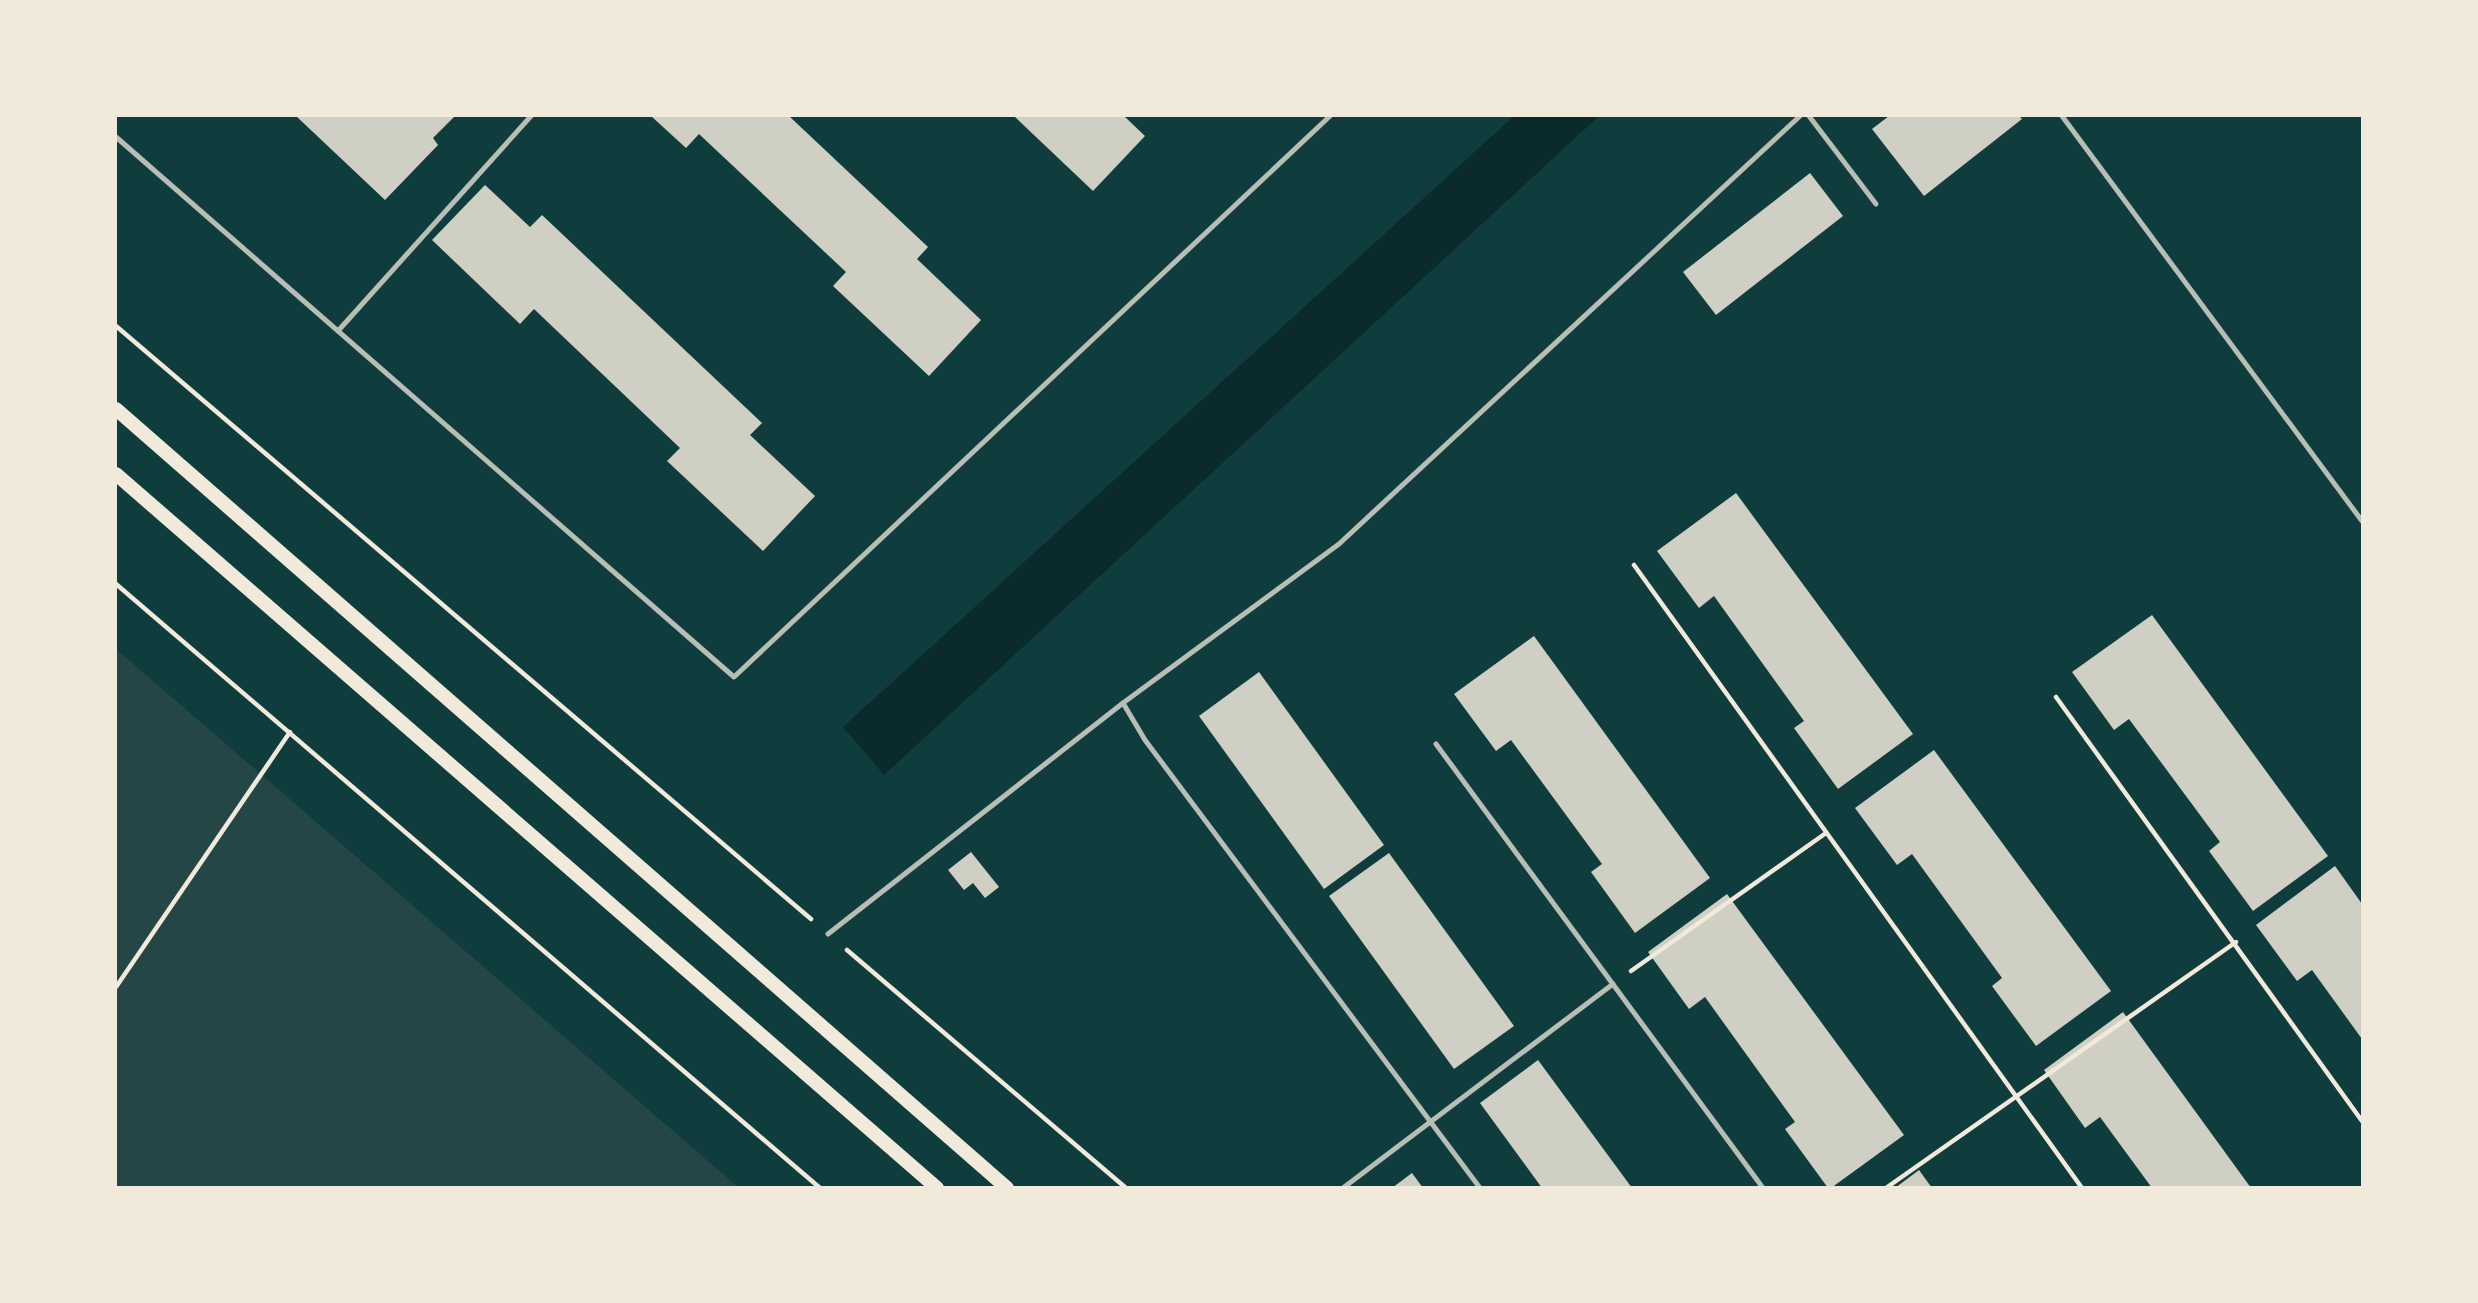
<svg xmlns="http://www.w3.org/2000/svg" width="2478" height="1303" font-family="'Fira Sans',sans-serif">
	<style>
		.green { fill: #244646 }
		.water { fill: #0a2a2b }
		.building { fill: #cfcfc3 }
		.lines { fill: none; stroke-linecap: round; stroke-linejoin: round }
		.path { stroke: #f1e9da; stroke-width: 4.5 }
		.service { stroke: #b8beb3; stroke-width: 5 }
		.secondary { stroke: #f1e9da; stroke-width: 14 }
	</style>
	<rect width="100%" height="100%" fill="#0f3d3e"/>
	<path class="green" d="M116 649 738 1187H116Z"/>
	<path class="water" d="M1514 116H1599L884 775 843 727Z"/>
	<g class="building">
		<path d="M296 116H455L433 138 438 145 385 200Z"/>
		<path d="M651 116H789L928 247 917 259 981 320 929 376 833 286 846 272 699 134 686 148Z"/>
		<path d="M1014 116H1124L1145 136 1093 191Z"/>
		<path d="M1889 116H2019L2022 119 1924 196 1872 129Z"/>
		<path d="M1810 173 1843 216 1716 315 1683 272Z"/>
		<path d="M485 185 530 227 542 215 762 423 750 435 815 496 763 551 667 461 680 448 534 309 520 324 432 240Z"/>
		<path d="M1736 493 1913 734 1838 789 1794 728 1804 721 1714 596 1699 608 1657 551Z"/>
		<path d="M2152 615 2328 856 2253 911 2209 851 2220 842 2129 719 2114 730 2072 672Z"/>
		<path d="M1534 636 1710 878 1635 933 1591 872 1602 864 1511 740 1496 751 1454 694Z"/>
		<path d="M1259 672 1384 845 1324 889 1199 716Z"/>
		<path d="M1934 750 2111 991 2036 1046 1992 986 2002 978 1912 854 1897 865 1855 808Z"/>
		<path d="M971 852 999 887 985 898 973 883 964 890 948 870Z"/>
		<path d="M1389 853 1514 1026 1454 1069 1329 896Z"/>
		<path d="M2335 866 2362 904V1039L2312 970 2297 981 2256 925Z"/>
		<path d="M1727 894 1904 1135 1831 1188H1828L1785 1129 1795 1122 1705 997 1689 1009 1648 952Z"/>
		<path d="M2123 1012 2251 1188H2152L2100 1117 2085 1128 2044 1070Z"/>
		<path d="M1538 1060 1632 1188H1542L1480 1103Z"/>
		<path d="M1919 1170 1932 1188H1895Z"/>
		<path d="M1412 1173 1423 1188H1392Z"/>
	</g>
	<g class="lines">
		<g class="path">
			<path d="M116 326 811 919"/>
			<path d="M1634 565 2082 1188"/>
			<path d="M116 584 820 1188"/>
			<path d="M2056 697 2362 1121"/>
			<path d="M847 950 1126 1188"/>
			<path d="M1631 971 1826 833"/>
			<path d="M116 987 290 732"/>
			<path d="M1886 1188 2236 942"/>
		</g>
		<g class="service">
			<path d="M1809 116 1876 204"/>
			<path d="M2062 116 2362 521"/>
			<path d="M116 137 734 677 1330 116"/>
			<path d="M338 331 531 116"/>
			<path d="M1436 744 1763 1188"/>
			<path d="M828 934 1123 703"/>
			<path d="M1343 1188 1613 984"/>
			<path d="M1480 1188 1145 740 1123 703 1339 544 1800 116"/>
		</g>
		<g class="secondary">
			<path d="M116 409 1007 1188"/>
			<path d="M116 474 937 1188"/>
		</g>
	</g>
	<rect width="2478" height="1303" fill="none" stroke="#f1e9da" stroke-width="234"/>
</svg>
